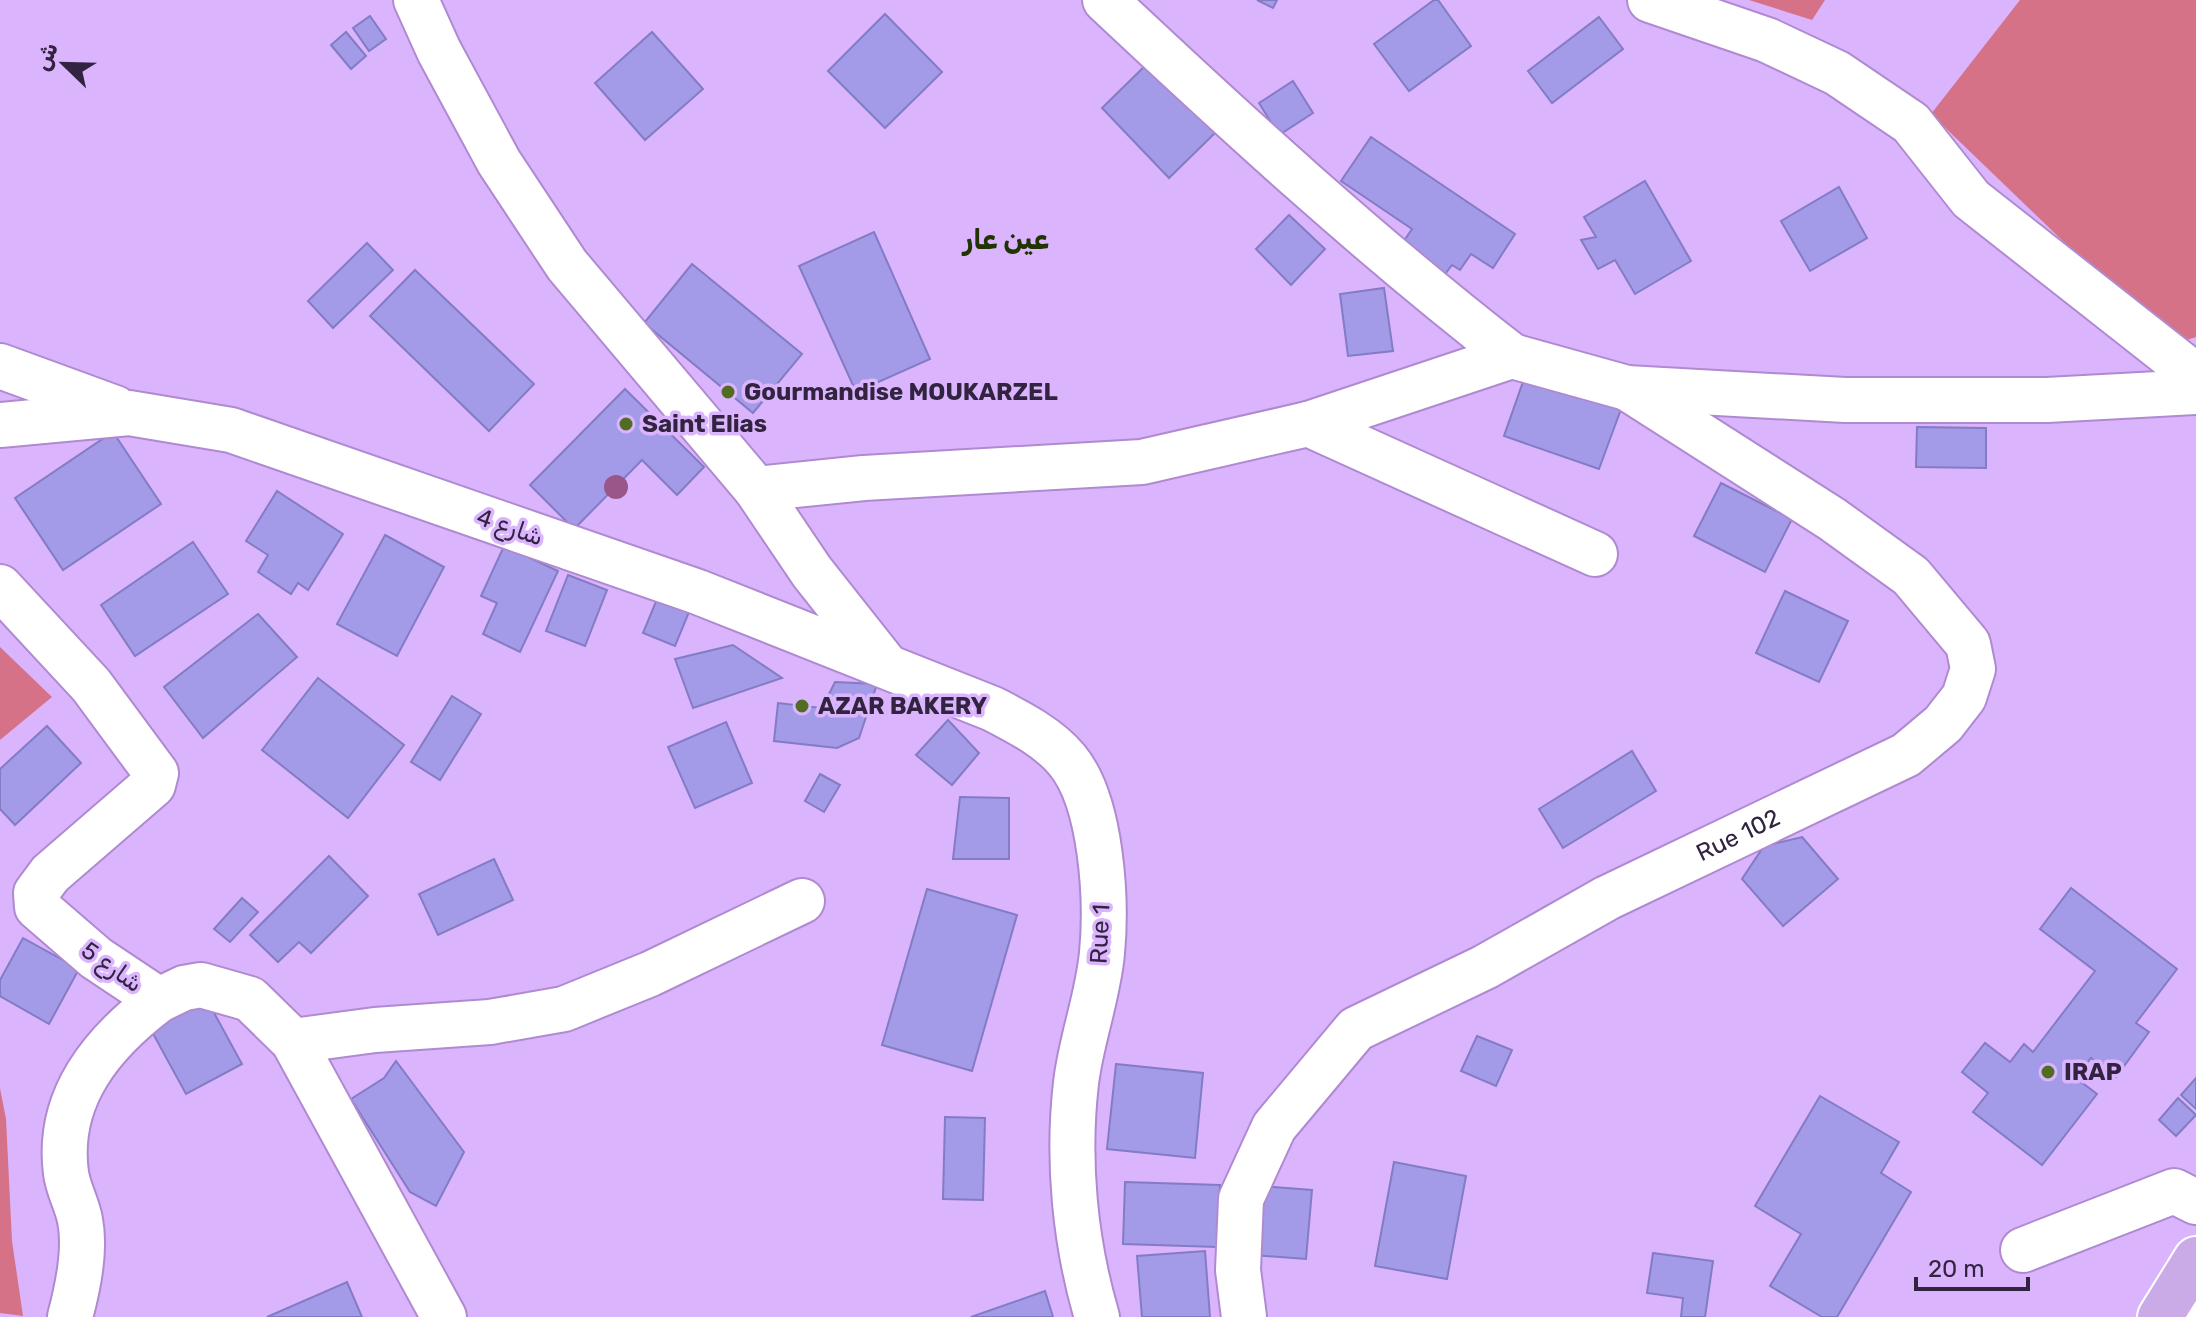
<svg xmlns="http://www.w3.org/2000/svg" width="2196" height="1317" font-family="Rubik,Vazirmatn,sans-serif">
	<style>
		.forest { fill: #d67287 }
		.building { fill: #a39be8; stroke: #837bc4; stroke-width: 2 }
		.lines { fill: none; stroke-linecap: round; stroke-linejoin: round }
		.minor-casing { stroke: #b08ad1; stroke-width: 48 }
		.highway-casing { stroke: #fff; stroke-width: 48 }
		.minor { stroke: #fff; stroke-width: 44 }
		.highway { stroke: #caabe8; stroke-width: 44 }
		.tree { fill: #9b5689 }
		.poi-dot { fill: #506d22; stroke: #dbb4fe; stroke-width: 3 }
		.labels { text-anchor: middle; stroke-width: 7; stroke-linejoin: round; paint-order: stroke }
		.poi-label { font-size: 24px; font-weight: bold; fill: #322340; stroke: #dbb4fe; text-anchor: start }
		.street-label { font-size: 24px; fill: #322340; stroke: #dbb4fe }
		.quarter-label { font-size: 28px; font-weight: bold; fill: #203300; stroke: #dbb4fe }
	</style>
	<rect width="100%" height="100%" fill="#dbb4fe"/>
	<g class="forest">
		<path d="M1749 0H1825L1812 20Z"/>
		<path d="M2020 0H2196V337L2187 340 2119 295 1931 114Z"/>
		<path d="M0 647 52 697 0 740Z"/>
		<path d="M0 1088 6 1119 12 1241 23 1316 0 1313Z"/>
	</g>
	<g class="building">
		<path d="M1257 0H1277L1273 8Z"/>
		<path d="M1434 0H1438L1471 46 1409 91 1374 44Z"/>
		<path d="M885 14 942 72 885 128 828 71Z"/>
		<path d="M370 16 386 39 369 51 353 28Z"/>
		<path d="M1599 17 1623 49 1552 103 1528 71Z"/>
		<path d="M346 32 366 56 351 69 331 45Z"/>
		<path d="M652 32 703 89 645 140 595 83Z"/>
		<path d="M1147 64 1215 133 1169 178 1102 108Z"/>
		<path d="M1293 81 1313 113 1279 135 1259 103Z"/>
		<path d="M1371 137 1515 234 1493 268 1471 254 1460 270 1452 265 1443 277 1399 248 1412 229 1341 181Z"/>
		<path d="M1645 181 1691 261 1635 294 1615 260 1598 269 1581 240 1596 237 1584 217Z"/>
		<path d="M1839 187 1867 238 1810 271 1781 221Z"/>
		<path d="M1289 215 1325 249 1291 285 1256 249Z"/>
		<path d="M874 232 930 359 856 392 799 266Z"/>
		<path d="M367 243 393 270 333 328 308 301Z"/>
		<path d="M692 264 802 354 753 413 644 323Z"/>
		<path d="M415 270 534 384 489 431 370 316Z"/>
		<path d="M1384 288 1393 351 1348 356 1340 294Z"/>
		<path d="M1525 376 1621 409 1599 469 1504 436Z"/>
		<path d="M625 389 704 467 677 495 642 460 574 529 530 485Z"/>
		<path d="M1917 427 1986 428V468L1916 467Z"/>
		<path d="M113 432 161 504 63 570 15 498Z"/>
		<path d="M1721 483 1792 519 1765 572 1694 536Z"/>
		<path d="M277 491 343 534 308 590 298 583 291 594 258 572 268 555 246 541Z"/>
		<path d="M385 535 444 567 397 656 337 624Z"/>
		<path d="M193 542 228 594 135 656 101 605Z"/>
		<path d="M504 546 558 571 520 652 483 634 497 603 481 596Z"/>
		<path d="M568 575 607 590 585 646 546 631Z"/>
		<path d="M1785 591 1848 621 1819 682 1756 653Z"/>
		<path d="M657 599 689 612 675 646 643 633Z"/>
		<path d="M258 614 297 657 203 738 164 687Z"/>
		<path d="M733 645 782 678 693 708 675 659Z"/>
		<path d="M318 678 404 745 348 818 262 750Z"/>
		<path d="M835 682 877 684 859 738 837 748 774 741 778 703 822 708Z"/>
		<path d="M452 696 481 714 440 780 411 762Z"/>
		<path d="M948 720 979 753 952 785 916 755Z"/>
		<path d="M726 722 752 783 695 808 668 747Z"/>
		<path d="M47 726 81 763 15 825 0 809V769Z"/>
		<path d="M1632 751 1656 791 1563 848 1539 809Z"/>
		<path d="M820 774 840 785 824 812 805 801Z"/>
		<path d="M960 797 1009 798V859H953Z"/>
		<path d="M1802 837 1838 879 1783 926 1742 879 1764 846Z"/>
		<path d="M329 856 368 896 311 953 299 942 278 962 250 935Z"/>
		<path d="M494 859 513 900 438 935 419 894Z"/>
		<path d="M2071 888 2177 969 2136 1023 2149 1032 2116 1077 2091 1058 2076 1078 2097 1094 2042 1165 1973 1112 1988 1093 1962 1072 1985 1043 2010 1062 2024 1044 2033 1052 2095 971 2040 929Z"/>
		<path d="M927 889 1017 915 972 1071 882 1045Z"/>
		<path d="M242 898 258 912 230 942 214 929Z"/>
		<path d="M23 938 79 969 49 1024 0 996V980Z"/>
		<path d="M201 989 242 1064 186 1094 145 1019Z"/>
		<path d="M1477 1036 1512 1050 1496 1086 1461 1071Z"/>
		<path d="M396 1061 464 1152 436 1206 410 1192 351 1099 384 1078Z"/>
		<path d="M1116 1064 1203 1073 1195 1158 1107 1149Z"/>
		<path d="M2196 1078V1109L2181 1095Z"/>
		<path d="M1820 1096 1899 1142 1881 1173 1911 1192 1837 1317H1822L1770 1286 1801 1234 1755 1206Z"/>
		<path d="M2178 1098 2196 1115 2176 1136 2159 1120Z"/>
		<path d="M945 1117 985 1118 983 1200 943 1199Z"/>
		<path d="M1394 1162 1466 1176 1447 1279 1375 1266Z"/>
		<path d="M1125 1182 1220 1185 1217 1247 1123 1244Z"/>
		<path d="M1259 1186 1312 1190 1306 1259 1253 1255Z"/>
		<path d="M1205 1251 1210 1317H1142L1137 1256Z"/>
		<path d="M1653 1253 1713 1261 1705 1317H1681L1683 1298 1647 1293Z"/>
		<path d="M347 1282 362 1317H267Z"/>
		<path d="M1045 1291 1053 1317H971Z"/>
	</g>
	<g class="lines">
		<defs>
			<g id="minor">
				<path d="M416 0 439 51 499 162 567 265 756 489 812 572 884 663"/>
				<path d="M1105 0C1237 124 1369 245 1512 356"/>
				<path d="M1650 0 1767 40 1837 73 1911 123 1971 199 2196 376"/>
				<path d="M0 366 115 408"/>
				<path d="M1308 424 1595 554"/>
				<path d="M0 425 129 413 231 430 698 592 993 709C1018 722 1048 737 1067 760 1102 802 1107 900 1102 953 1098 997 1081 1040 1076 1083 1067 1161 1075 1243 1097 1317"/>
				<path d="M756 489 864 478 1142 462 1308 424 1512 356 1627 388 1845 400H2047L2196 392"/>
				<path d="M0 587 91 685 156 773 153 785 50 874 36 893 37 907 96 958 159 1000 184 988 201 985 250 999 293 1041 444 1317"/>
				<path d="M293 1041 375 1030 490 1022 564 1009 650 974 802 901"/>
				<path d="M2023 1250 2174 1191 2196 1202"/>
				<path d="M2186 1275 2191 1317"/>
				<path d="M70 1317C78 1287 86 1250 80 1220 77 1204 68 1189 66 1173 56 1098 102 1043 159 1000"/>
				<path id="s1" d="M1244 1317 1238 1270 1241 1199 1274 1127 1356 1029 1485 967 1607 898 1906 755 1943 724 1964 697 1973 669 1968 644 1911 576 1832 519 1627 388"/>
			</g>
			<path id="highway" d="M2160 1317 2196 1259"/>
		</defs>
		<use href="#minor" class="minor-casing"/>
		<use href="#highway" class="highway-casing"/>
		<use href="#minor" class="minor"/>
		<use href="#highway" class="highway"/>
	</g>
	<circle class="tree" cx="616" cy="487" r="12"/>
	<g class="poi-dot">
		<circle cx="728" cy="392" r="8"/>
		<circle cx="626" cy="424" r="8"/>
		<circle cx="802" cy="706" r="8"/>
		<circle cx="2048" cy="1072" r="8"/>
	</g>
	<g class="labels">
		<g class="poi-label">
			<text x="744" y="400">Gourmandise MOUKARZEL</text>
			<text x="642" y="432">Saint Elias</text>
			<text x="818" y="714">AZAR BAKERY</text>
			<text x="2064" y="1080">IRAP</text>
		</g>
		<g class="street-label">
			<text transform="translate(510 527) rotate(19)" y="8">شارع 4</text>
			<text dy="8" stroke="none"><textPath href="#s1" startOffset="754">Rue 102</textPath></text>
			<text transform="translate(1100 934) rotate(-87)" y="8">Rue 1</text>
			<text transform="translate(112 967) rotate(35)" y="8">شارع 5</text>
		</g>
		<g class="quarter-label">
			<text x="1006" y="249">عين عار</text>
		</g>
	</g>
	<g transform="translate(64 64) rotate(293)" stroke="#dbb4fe" stroke-width="6" paint-order="stroke">
	<path d="M0-6L14 30L0 20L-14 30Z" fill="#322340"/>
	<text y="-12" font-size="22" font-weight="bold" text-anchor="middle" fill="#322340">ش</text>
	</g>
	<path d="M1916 1277v12h112v-12" fill="none" stroke="#322340" stroke-width="4"/>
	<text x="1928" y="1277" font-size="24" fill="#322340" stroke="#dbb4fe" stroke-width="6" paint-order="stroke">20 m</text>
</svg>
